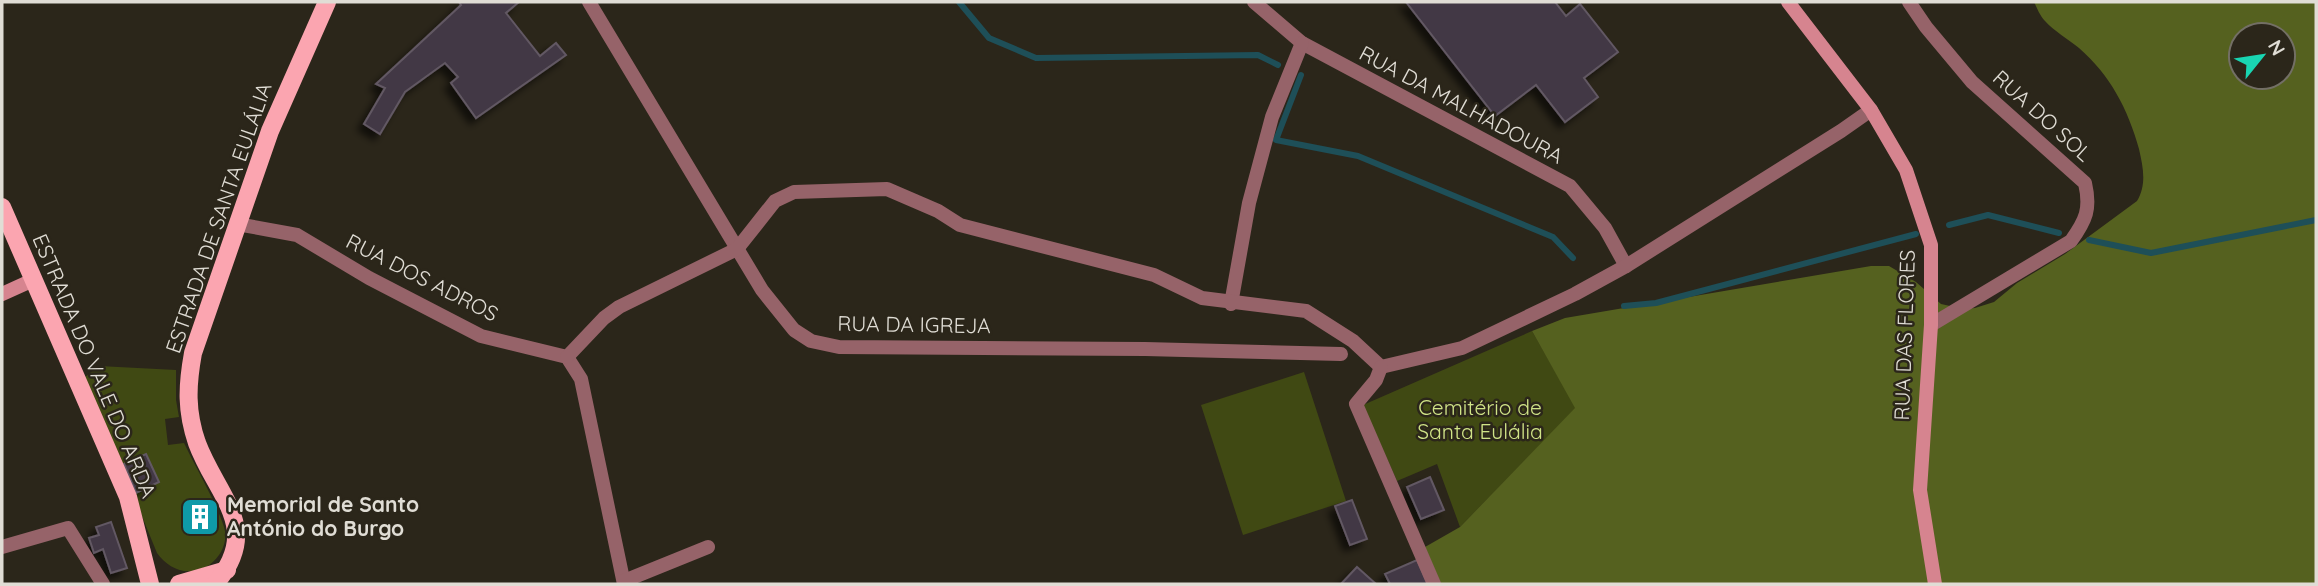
<svg xmlns="http://www.w3.org/2000/svg" width="2318" height="586" font-family="Quicksand,sans-serif">
	<style>
		.green { fill: #404913 }
		.forest { fill: #55611f; fill-rule: evenodd }
		.lines { fill: none; stroke-linecap: round; stroke-linejoin: round }
		.stream { stroke: #1e4f58; stroke-width: 6 }
		.building { fill: #423944; stroke: #625864; stroke-width: 2; filter: url(#shadow) }
		.street { stroke: #966369; stroke-width: 14 }
		.secondary { stroke: #d6848f; stroke-width: 14 }
		.primary { stroke: #fba5b0; stroke-width: 18 }
		.labels { text-anchor: middle; stroke-width: 5; stroke-linejoin: round; paint-order: stroke }
		.street-label { font-size: 21px; fill: #e0ddd5; stroke: #2b261a }
		.park-label { font-size: 21px; fill: #d0e487; stroke: #2b261a }
		.poi-label { font-size: 21px; font-weight: bold; fill: #e0ddd5; stroke: #2b261a; text-anchor: start }
	</style>
	<defs>
		<filter id="shadow"><feDropShadow dx="-6" dy="6" stdDeviation="3.5" flood-color="#0009"/></filter>
	</defs>
	<rect width="100%" height="100%" fill="#2b261a"/>
	<g class="green">
		<path d="M1532 331 1576 408 1460 527 1437 464 1397 481 1363 405Z"/>
		<path d="M99 366 176 370V400L179 417 165 419 168 445 184 443C196 468 216 502 224 527 230 547 214 568 194 571 178 573 166 565 157 553L85 377Z"/>
		<path d="M1304 372 1346 501 1243 535 1201 405Z"/>
	</g>
	<path class="forest" d="M2034 2H2316V584H1441L1425 547 1460 527 1575 408 1532 331 1565 318 1871 266H1889L1916 282 1941 304 1964 309 1975 308 1994 302 2017 283 2065 254 2137 201C2147 184 2143 167 2139 149 2128 109 2110 75 2079 48 2068 39 2054 31 2045 21 2040 16 2037 8 2034 2ZM2241 35H2283V77H2241Z"/>
	<g class="lines">
		<g class="stream">
			<path d="M959 2 989 38 1036 58 1258 55 1278 65"/>
			<path d="M1301 75 1276 140 1358 156 1553 237 1573 258"/>
			<path d="M1949 225 1988 215 2059 233"/>
			<path d="M2089 240 2151 253 2316 220"/>
			<path d="M1624 306 1656 303 1916 234"/>
		</g>
	</g>
	<g class="building">
		<path d="M459 2H519L506 13 540 56 556 43 566 55 476 118 451 83 458 77 445 63 405 92 380 134 364 124 385 88 376 84 461 5Z"/>
		<path d="M1406 2H1555L1566 16 1580 4 1618 52 1584 78 1598 97 1565 122 1536 85 1495 116Z"/>
		<path d="M146 454 159 482 136 493 124 464Z"/>
		<path d="M1430 477 1444 510 1421 519 1407 487Z"/>
		<path d="M1352 500 1367 539 1350 545 1335 506Z"/>
		<path d="M111 522 127 568 111 573 103 549 94 553 89 538 99 535 96 527Z"/>
		<path d="M1417 560 1428 584H1390L1385 574Z"/>
		<path d="M1357 567 1376 584H1341Z"/>
	</g>
	<g class="lines">
		<g class="street">
			<path d="M589 2 762 290 794 330 811 341 839 347 1145 349 1341 354"/>
			<path d="M1254 2 1302 43 1570 186 1605 228 1626 266"/>
			<path d="M1909 2 1926 27 1972 82 2085 183C2091 209 2086 220 2071 241L1931 325"/>
			<path d="M237 224 297 235 369 278 481 336 567 357 581 379 624 584"/>
			<path d="M1231 304 1249 203 1272 117 1302 43"/>
			<path d="M567 357 604 318 619 307 737 249 775 201 794 192 887 189 938 211 960 225 1154 275 1202 298 1306 311 1353 341 1381 367"/>
			<path d="M1381 367 1462 348 1575 294 1626 266 1841 131 1871 110"/>
			<path d="M1381 367 1376 380 1356 404 1434 584"/>
			<path d="M2 547 68 528 103 584"/>
			<path d="M624 581 708 547"/>
		</g>
		<g class="secondary">
			<path d="M1788 2 1871 110 1906 170 1931 245V325L1920 490 1935 584"/>
			<path d="M2 294 33 280"/>
		</g>
		<g class="primary">
			<path d="M2 207 128 497 150 584"/>
			<path d="M179 584 227 570"/>
			<path d="M215 584C263 528 217 497 197 443 186 411 187 386 193 353L270 131 327 2"/>
		</g>
	</g>
	<defs>
		<symbol id="building-square" viewBox="-11 -11 22 22"><rect x="-9" y="-9" width="18" height="18" rx="4" fill="#0f9aa8" stroke="#2b261a"/><path d="M-4-6H4V6H1V3H-1V6H-4ZM-2.5-4.3h1.7v1.8h-1.7ZM.8-4.3h1.7v1.8H.8ZM-2.5-1h1.7V.8h-1.7ZM.8-1h1.7V.8H.8Z" fill="#fff"/></symbol>
	</defs>
	<g fill-rule="evenodd">
		<use href="#building-square" x="178" y="495" width="44" height="44"/>
	</g>
	<g class="labels">
		<g class="street-label">
			<text transform="translate(1461 105) rotate(28)" y="7">RUA DA MALHADOURA</text>
			<text transform="translate(2042 116) rotate(42)" y="7">RUA DO SOL</text>
			<text transform="translate(219 218) rotate(-71)" y="7">ESTRADA DE SANTA EULÁLIA</text>
			<text transform="translate(422 278) rotate(27)" y="7">RUA DOS ADROS</text>
			<text transform="translate(914 325) rotate(1)" y="7">RUA DA IGREJA</text>
			<text transform="translate(1905 335) rotate(-88)" y="7">RUA DAS FLORES</text>
			<text transform="translate(94 366) rotate(67)" y="7">ESTRADA DO VALE DO ARDA</text>
		</g>
		<g class="park-label">
			<text x="1480" y="415">Cemitério de<tspan x="1480" dy="24">Santa Eulália</tspan></text>
		</g>
		<g class="poi-label">
			<text x="227" y="512">Memorial de Santo<tspan x="227" dy="24">António do Burgo</tspan></text>
		</g>
	</g>
	<rect width="2318" height="586" fill="none" stroke="#e0ddd5" stroke-width="7"/>
	<g transform="translate(2262 56) rotate(60)"><circle r="33" fill="#2b261a" stroke="#736f65" stroke-width="2"/>
	<path d="M0-5L12 26L0 18L-12 26Z" fill="#19d5b2"/>
	<text y="-10" font-size="19" font-weight="bold" text-anchor="middle" fill="#e0ddd5">N</text>
	</g>
</svg>
